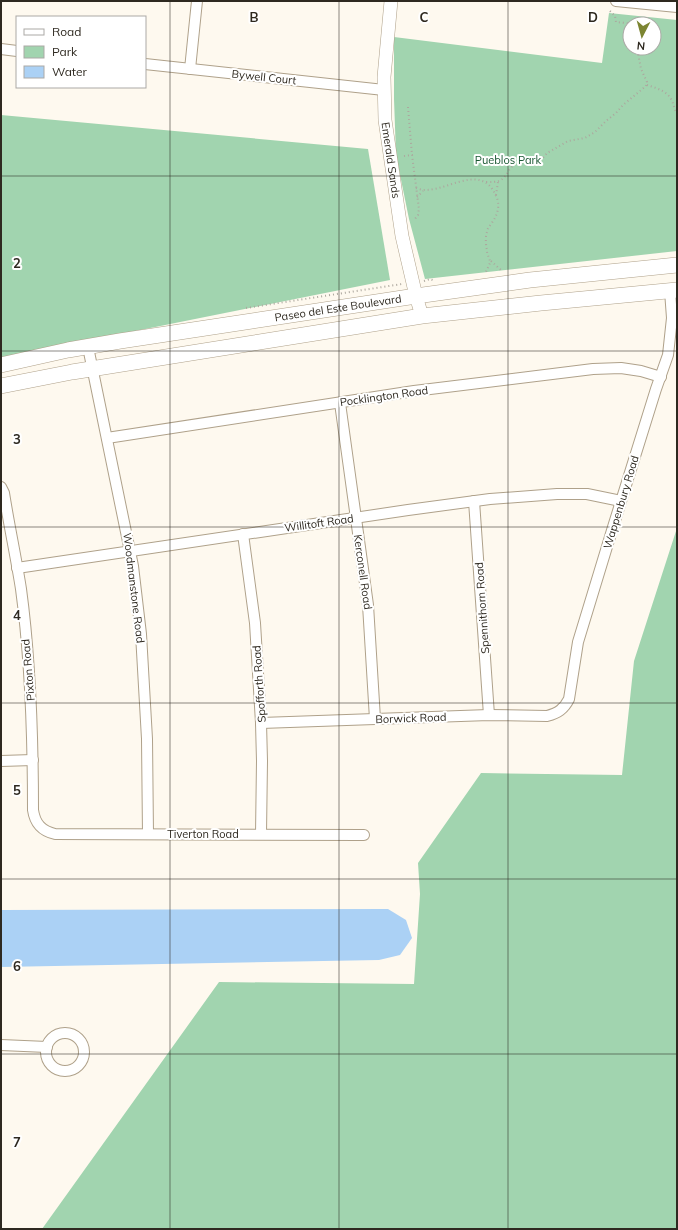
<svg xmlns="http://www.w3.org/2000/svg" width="678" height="1230" font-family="Mulish,sans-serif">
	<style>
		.green { fill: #a1d4af; fill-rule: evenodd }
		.water { fill: #abd1f5 }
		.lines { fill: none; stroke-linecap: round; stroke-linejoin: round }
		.minor-casing { stroke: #afa18a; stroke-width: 12 }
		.tertiary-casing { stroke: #afa18a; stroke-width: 14 }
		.secondary-casing { stroke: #afa18a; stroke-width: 16 }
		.path { stroke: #aca79e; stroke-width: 2; stroke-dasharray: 1 3; stroke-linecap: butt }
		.minor { stroke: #fff; stroke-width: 10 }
		.tertiary { stroke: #fff; stroke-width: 13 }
		.secondary { stroke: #fff; stroke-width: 15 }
		.grid { fill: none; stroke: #2e2920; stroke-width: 1; stroke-opacity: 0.55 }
		.labels { text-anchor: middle; stroke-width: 4; stroke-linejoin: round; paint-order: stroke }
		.street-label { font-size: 11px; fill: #2e2920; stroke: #fff }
		.park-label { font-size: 11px; fill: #195732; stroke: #fff }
		.grid-label { font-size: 13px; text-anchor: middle; font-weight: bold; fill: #2e2920; stroke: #fff; stroke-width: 4; stroke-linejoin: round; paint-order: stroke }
	</style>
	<rect width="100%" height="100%" fill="#fef9ef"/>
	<g class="green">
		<path d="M609 13 677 20V251L425 279 409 219 396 155 394 99V37L602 63ZM630 24H654V48H630Z"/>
		<path d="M1 115 368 149 390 280 1 358Z"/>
		<path d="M677 528V1229H42L219 982 414 984 420 894 418 863 481 773 622 775 634 661Z"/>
	</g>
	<path class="water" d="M388 909 406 920 412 938 400 955 379 960 1 967V910Z"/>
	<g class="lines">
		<defs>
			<g id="minor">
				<path d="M616 1 677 7"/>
				<path d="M1 49 17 51"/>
				<path d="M145 64 384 90"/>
				<path d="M190 69 197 1"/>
				<path d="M88 347 133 566 141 634 147 739 148 834"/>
				<path d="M340 403 368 605 375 719"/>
				<path d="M107 438 414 391 593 369 621 368 641 371 661 377"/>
				<path d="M1 487 4 493C9 525 16 557 21 589 31 663 33 736 33 810 35 824 42 831 55 834L364 835"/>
				<path d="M474 501 489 715"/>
				<path d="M243 534 255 623 261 723 262 761 261 834"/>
				<path d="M17 568 408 510 490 499 557 494H587L621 501"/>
				<path d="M261 723 489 715 547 716C558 713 564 709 569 699L578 642 613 527 656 389 668 355 672 318 670 291"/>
				<path d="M1 761 33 760"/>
				<circle cx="65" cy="1052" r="19"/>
				<path d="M1 1045 47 1047"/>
			</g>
			<g id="tertiary">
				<path id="s1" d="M391 1 384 77 385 120 402 236 416 296 422 316"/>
			</g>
			<g id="secondary">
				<path id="s2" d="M1 365 68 350 120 341 416 296 530 280 677 265"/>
				<path d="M1 386 72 372 422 316 541 303 677 290"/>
			</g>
		</defs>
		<use href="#minor" class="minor-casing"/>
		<use href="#tertiary" class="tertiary-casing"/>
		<use href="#secondary" class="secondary-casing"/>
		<g class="path">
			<path d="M610 11 615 16 616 22 635 24"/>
			<path d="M647 85C656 88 668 91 672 101 674 105 674 109 677 113"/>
			<path d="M408 107 412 155"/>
			<path d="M404 156 412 155 419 209 418 215 415 219"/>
			<path d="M486 182C510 183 502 173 517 162L525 163 532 158 542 159 547 153 568 141 585 138 595 132 606 121 616 113 623 105 646 86 647 82 641 69 637 48"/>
			<path d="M416 188C440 199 480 158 496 196 501 206 497 216 491 224 489 227 487 229 487 232 485 238 486 245 487 251 487 255 490 258 490 263L485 274"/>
			<path d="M496 195 498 182"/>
			<path d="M417 197 423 191"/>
			<path d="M491 261 502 271"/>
			<path d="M424 281 430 279 435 281"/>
			<path d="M246 308 402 284"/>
		</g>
		<use href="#minor" class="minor"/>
		<use href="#tertiary" class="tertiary"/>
		<use href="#secondary" class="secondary"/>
	</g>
	<path class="grid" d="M170 1V1229M339 1V1229M508 1V1229M1 176H677M1 351H677M1 527H677M1 703H677M1 879H677M1 1054H677"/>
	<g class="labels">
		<g class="street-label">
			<text transform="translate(264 77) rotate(6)" y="4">Bywell Court</text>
			<text dy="4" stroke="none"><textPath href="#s1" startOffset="160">Emerald Sands</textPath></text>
			<text dy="4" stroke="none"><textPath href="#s2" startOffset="342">Paseo del Este Boulevard</textPath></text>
			<text transform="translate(384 396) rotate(-8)" y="4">Pocklington Road</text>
			<text transform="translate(621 502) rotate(-73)" y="4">Wappenbury Road</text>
			<text transform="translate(319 523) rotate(-8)" y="4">Willitoft Road</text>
			<text transform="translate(363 572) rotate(82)" y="4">Kerconell Road</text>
			<text transform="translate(134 588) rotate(83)" y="4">Woodmanstone Road</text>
			<text transform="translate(482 608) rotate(-94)" y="4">Spennithorn Road</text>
			<text transform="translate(28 670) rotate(-95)" y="4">Pixton Road</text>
			<text transform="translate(259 684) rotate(-94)" y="4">Spofforth Road</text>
			<text transform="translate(411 718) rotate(-2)" y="4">Borwick Road</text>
			<text x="203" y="838">Tiverton Road</text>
		</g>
		<g class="park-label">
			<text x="508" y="164">Pueblos Park</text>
		</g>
	</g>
	<g class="grid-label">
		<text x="254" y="22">B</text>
		<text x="424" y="22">C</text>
		<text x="593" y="22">D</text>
		<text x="17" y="268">2</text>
		<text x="17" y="444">3</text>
		<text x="17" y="620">4</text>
		<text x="17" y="795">5</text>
		<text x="17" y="971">6</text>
		<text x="17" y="1147">7</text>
	</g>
	<rect width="678" height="1230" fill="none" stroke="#2e2920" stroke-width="4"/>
	<rect x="16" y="16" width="130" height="72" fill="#ffffff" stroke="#aba9a6"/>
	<rect x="24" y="29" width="20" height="6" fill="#ffffff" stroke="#aba9a6"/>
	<text x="52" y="36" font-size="12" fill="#2e2920">Road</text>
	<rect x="24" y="46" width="20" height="12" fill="#a1d4af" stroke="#aba9a6"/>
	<text x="52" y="56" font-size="12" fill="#2e2920">Park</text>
	<rect x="24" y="66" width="20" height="12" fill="#abd1f5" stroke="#aba9a6"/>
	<text x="52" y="76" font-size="12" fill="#2e2920">Water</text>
	<g transform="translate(642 36) rotate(186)"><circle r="19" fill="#ffffff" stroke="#aba9a6"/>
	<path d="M0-3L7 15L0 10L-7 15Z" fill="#7c8532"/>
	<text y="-6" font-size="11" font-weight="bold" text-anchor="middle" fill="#2e2920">N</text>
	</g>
</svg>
